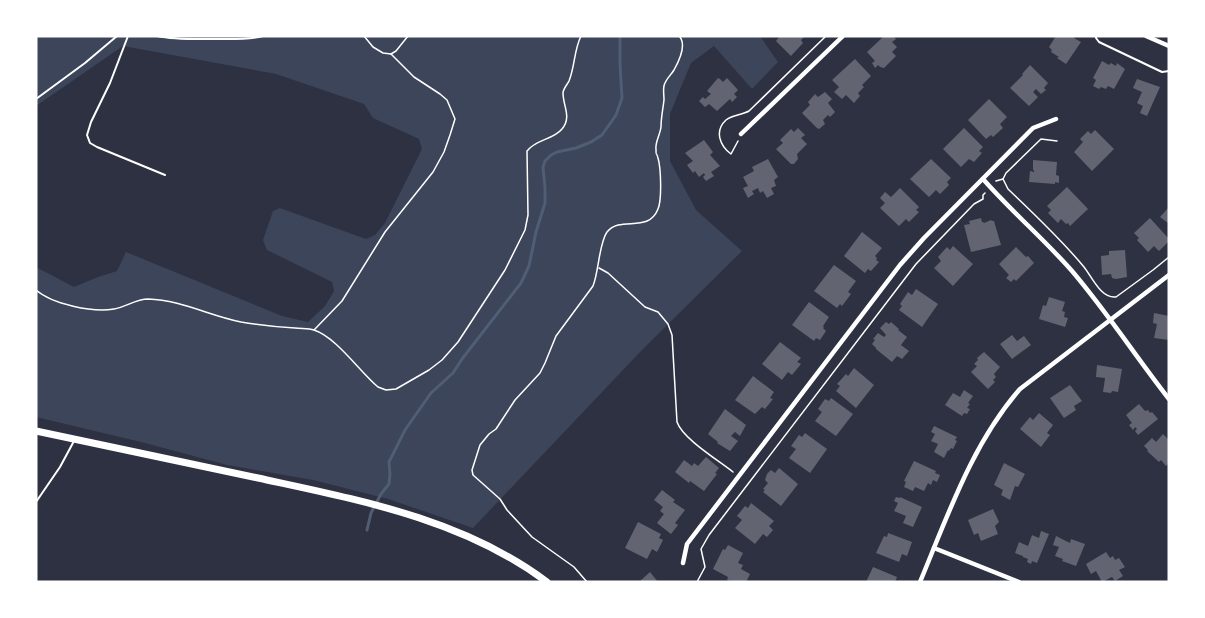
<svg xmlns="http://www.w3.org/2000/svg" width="1205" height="618" font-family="'Fira Sans Condensed',sans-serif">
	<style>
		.green { fill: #3c4559 }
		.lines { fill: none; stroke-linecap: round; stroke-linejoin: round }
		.stream { stroke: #4f5d75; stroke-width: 3 }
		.building { fill: #626471 }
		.path { stroke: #fff; stroke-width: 1.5 }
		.service { stroke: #fff; stroke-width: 2 }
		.minor { stroke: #fff; stroke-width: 4.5 }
		.secondary { stroke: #fff; stroke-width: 7 }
	</style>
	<rect width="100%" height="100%" fill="#2d3142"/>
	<path class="green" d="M36 36H760L778 62 752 89 714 46 691 63 670 114V161L696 210 742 251 642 350 473 528 388 499 313 480 227 465 145 443 36 417V267L74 287 98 277 117 271 126 252 282 316 308 322 325 306 334 291 332 282 267 250 263 240 273 211 280 208 366 239 375 235 385 223 422 149 419 139 373 118 364 104 276 74 123 46 36 106Z"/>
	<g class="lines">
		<path class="stream" d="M367 530 371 513 381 494 389 484 390 474 389 462 405 430 431 393 453 373 462 359 521 283 529 266 536 232 545 203V188L543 167 545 161 551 155 557 152 576 148 591 142 602 135 616 115 622 98 620 64V36"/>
	</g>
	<g class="building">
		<path d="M778 36H805L801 40 803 43 791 56 776 41 779 37Z"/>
		<path d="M884 36H893L896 39 892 42 897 47 892 52 896 56 884 68 880 67 878 65 875 68 872 63 875 61 867 52Z"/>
		<path d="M1056 36H1075L1074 38 1081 42 1066 64 1057 58 1059 57 1051 52 1052 50 1049 47Z"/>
		<path d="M855 59 871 76 862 85 864 87 858 93 860 96 854 103 846 95 842 99 834 92 839 87 832 80Z"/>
		<path d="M1102 61 1109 65 1111 63 1116 66 1117 63 1125 69 1114 89 1108 86 1106 89 1101 87 1099 89 1093 86 1096 80 1093 78Z"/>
		<path d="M1030 65 1048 83 1044 88 1046 90 1041 94 1036 89 1033 92 1038 97 1029 106 1010 88 1023 75 1022 74Z"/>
		<path d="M718 78 720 79 723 82 727 78 738 90 734 94 737 97 732 102 730 99 717 111 709 104 705 107 699 101 703 97 705 99 711 94 707 91Z"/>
		<path d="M1137 79 1160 87 1147 116 1140 113 1143 106 1137 103 1142 92 1133 88Z"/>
		<path d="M825 92 832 99 828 103 835 112 830 117 828 115 823 120 825 124 819 129 817 128 802 113 810 105 808 102 815 94 818 97Z"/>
		<path d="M989 99 1007 117 1000 124 1003 128 993 137 991 135 986 139 968 120Z"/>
		<path d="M798 128 805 135 801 138 807 144 797 154 798 159 794 164H791L776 149 783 143 780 140 791 129 794 132Z"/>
		<path d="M964 128 983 147 979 151 982 153 974 162 969 159 961 167 943 149Z"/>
		<path d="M1095 130 1114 149 1092 171 1074 152 1083 142 1080 139 1088 131 1091 134Z"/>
		<path d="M704 140 713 152 710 155 720 166 711 172 714 176 706 181 703 177 705 175 704 173 699 177 695 171 693 173 687 165 693 161 685 153Z"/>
		<path d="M768 159 778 177 774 180 776 186 771 188 774 194 767 198 763 191 760 193 758 188 752 191 754 194 748 198 743 188 748 186 743 177 754 171 752 167Z"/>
		<path d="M931 159 951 178 947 182 949 185 940 194 936 190 929 197 910 179Z"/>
		<path d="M1033 160 1057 162 1056 175 1059 176V183L1055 182V184L1029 182 1030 171 1034 172V170H1033Z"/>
		<path d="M1067 187 1088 209 1070 226 1068 223 1066 224 1061 219 1058 223 1048 213 1051 210 1047 206Z"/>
		<path d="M900 188 919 207 916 210 919 212 909 222 906 219 899 226 880 208 885 203 880 198 885 192 891 197Z"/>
		<path d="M1169 207V221L1168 223 1160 217Z"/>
		<path d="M981 218 982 222H983L984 223 991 220 992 221H994L1001 245 971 252 964 225 970 224 969 221Z"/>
		<path d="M1150 218 1169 239V241L1159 251 1154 246 1148 252 1137 240 1139 238 1134 233Z"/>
		<path d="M862 232 882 248 875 256 877 258 876 260 879 262 871 271 868 269 865 273 844 256Z"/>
		<path d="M953 246 973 264 953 286 934 268 941 261 938 257 947 247 950 250Z"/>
		<path d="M1016 247 1026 257 1028 256 1034 263 1016 281 1014 279 1011 282 1006 278 1009 275 999 264Z"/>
		<path d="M1125 250 1127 277 1116 279 1112 278 1111 274 1102 275 1101 256 1109 255V251Z"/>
		<path d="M834 265 856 281 848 292 851 294 842 306 840 304 837 308 814 291Z"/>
		<path d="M916 289 938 304 922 327 899 310 902 306 900 304 908 292 912 295Z"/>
		<path d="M1049 297 1065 302 1062 311 1065 312 1064 317 1068 318 1065 327 1039 319 1043 305 1046 306Z"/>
		<path d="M809 302 829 317 823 326 824 327 823 328 826 331 820 340 816 338 814 341 792 325Z"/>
		<path d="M1154 313 1169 316V340L1154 338 1157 324 1153 323Z"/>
		<path d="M886 322 889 324 891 322 899 329 898 330 907 337 901 345 909 351 902 359 897 356 892 362 876 349V348L872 344 875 340 873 339 878 333 884 337 886 335 880 328Z"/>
		<path d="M1012 335 1017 341 1024 336 1031 345 1012 359 1000 344Z"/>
		<path d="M780 342 801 358 797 362 801 364 792 375 788 372 782 380 762 364Z"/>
		<path d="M984 352 1000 367 994 374 996 377 993 380 995 382 988 389 971 372 977 366 974 364 978 360 977 358Z"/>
		<path d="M1097 365 1122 369 1118 392 1112 391 1111 393 1103 392 1105 378 1096 377Z"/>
		<path d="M854 368 874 385 856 408 836 391 840 386 837 384 846 374 848 376Z"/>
		<path d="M753 376 774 392 770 398 773 399 765 409 762 407 755 414 735 400Z"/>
		<path d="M1070 385 1082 401 1074 406 1076 410 1064 418 1050 398Z"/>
		<path d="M964 390 973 396 968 403 970 404 967 408 970 409 967 414 964 413 962 416 945 405 953 393 960 397Z"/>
		<path d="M831 398 853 414 836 436 815 421 822 412 818 409 825 399 829 401Z"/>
		<path d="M1139 404 1145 411 1148 410 1150 413 1152 412 1158 419 1138 435 1135 431 1137 429 1135 427 1133 430 1129 425 1132 423 1126 415Z"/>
		<path d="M725 409 746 425 740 436 735 432 731 436 738 441 730 451 717 443 718 442 708 434Z"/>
		<path d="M1039 413 1053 425 1047 433 1050 435 1041 447 1020 429 1030 417 1033 420Z"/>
		<path d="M934 426 957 437 955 440 957 441 953 449 951 448 949 451 948 450 944 458 934 452 938 444 931 441 935 434 931 432Z"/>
		<path d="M805 433 827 449 810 473 789 458 796 449 791 446 799 435 802 437Z"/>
		<path d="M1163 434 1169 440V463L1166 466 1161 460 1159 462 1147 451 1148 450 1144 446 1152 438 1156 442Z"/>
		<path d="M706 457 719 468 715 473 717 474 704 491 690 481 689 483 675 472 684 460 692 466 694 463 698 466Z"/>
		<path d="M914 461 936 471 935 473 940 475 937 482 933 480 931 485 928 483 924 491 915 487 913 491 904 487 906 482 904 481Z"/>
		<path d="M1004 463 1025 474 1018 487 1015 486 1010 500 1001 495 1003 490 994 485Z"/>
		<path d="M779 468 798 484 781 506 763 492 765 490 763 489 768 483 765 480 767 474 771 470 775 473Z"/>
		<path d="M662 490 675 500 673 502 685 510 675 523 678 525 671 534 657 523 664 514 660 511 663 507 654 500Z"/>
		<path d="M896 497 900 498V497L922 507 913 527 903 523 906 516 894 511 898 503 894 501Z"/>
		<path d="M751 503 774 521 769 526 773 530 767 537 763 534 755 544 735 528 742 520 737 516 745 506 748 508Z"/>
		<path d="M993 509 999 522 995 526 998 534 981 541 978 533 974 535 968 520Z"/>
		<path d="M638 522 661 534 659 538 663 540 657 552 652 549 647 559 625 548Z"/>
		<path d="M1041 531 1049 534 1037 563 1032 561 1031 564 1027 562 1028 559 1023 557V556L1015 553 1019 542 1028 546 1032 535 1039 538Z"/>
		<path d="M888 533 912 542 907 556 902 554 899 562 876 553 884 536 887 537Z"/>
		<path d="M1056 536 1070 543 1071 539 1085 544 1076 566 1062 561 1063 559 1055 556 1059 547 1053 545Z"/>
		<path d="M728 545 743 553 738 563 743 565 741 569 750 574 746 582H732L727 580 728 577 713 569 723 549 725 550Z"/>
		<path d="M1106 552 1110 558 1113 556 1115 560 1119 558 1125 567 1119 570 1123 576 1115 581 1112 577 1102 582 1096 571 1091 574 1086 564Z"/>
		<path d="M873 567 897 577 895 582H866Z"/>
		<path d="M650 572 658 582H639Z"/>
	</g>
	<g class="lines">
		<g class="path">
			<path d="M391 54 396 51 408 36"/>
			<path d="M738 141 731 154C720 146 714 131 726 120 732 115 742 115 749 111L826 36"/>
			<path d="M1057 141 1041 139 1006 173 1003 179 1008 189C1034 214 1061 239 1084 267 1092 277 1101 299 1116 297L1153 270 1169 257"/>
			<path d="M996 181 1003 179"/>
			<path d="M599 268 608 273 645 307 658 312 668 324 672 335 677 422C683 439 718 460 733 472"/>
			<path d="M36 290C52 304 93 313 114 309 126 307 136 299 148 299 181 300 210 316 241 322 259 325 277 327 295 328 301 329 308 328 314 330 336 337 360 372 378 387L386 390 396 389 429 370 442 360 458 342 505 270 525 230 528 215 527 151C536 139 553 140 562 129 572 117 563 106 563 93 563 89 567 85 569 81 575 66 574 50 581 36"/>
			<path d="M314 330 342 301 385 232 433 172 444 152 450 135 455 119 447 100 440 94 414 77 391 54 383 53 373 47 364 36"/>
			<path d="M587 582 574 567 532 537 507 510 500 499 473 475 472 470 480 445 489 434 496 429 515 400 540 373 545 363 556 336 593 286C599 271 599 243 607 232 621 215 648 234 658 209 662 200 661 168 658 158 656 150 656 158 656 149 655 142 660 135 661 127 661 117 663 109 664 100 664 95 663 90 664 86 665 80 671 75 674 70 679 61 687 44 679 36"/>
			<path d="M697 582 705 567 701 549 709 535 916 264 974 204 983 199V195L985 193"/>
		</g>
		<g class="service">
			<path d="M128 36 110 83 91 122 87 135 90 143 97 147 165 175"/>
			<path d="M157 36C176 40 196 39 215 39 231 39 248 40 263 36"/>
			<path d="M1096 36V38L1099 42 1162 72 1169 71"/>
			<path d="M36 99 85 63 117 36"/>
			<path d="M36 502 60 467 74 441"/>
		</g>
		<g class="minor">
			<path d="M1146 36 1169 46"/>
			<path d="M741 134 843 36"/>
			<path d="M983 179C1011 211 1044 239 1072 271 1107 312 1136 357 1169 399"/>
			<path d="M934 548 1019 582"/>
			<path d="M683 563 687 544 900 265 924 238 1033 128 1056 119"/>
			<path d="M920 582C948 515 972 444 1020 389L1169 275"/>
		</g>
		<path class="secondary" d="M36 431C110 447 184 462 258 478 359 500 463 519 547 582"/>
	</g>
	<rect width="1205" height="618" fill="none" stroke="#ffffff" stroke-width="75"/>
</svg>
